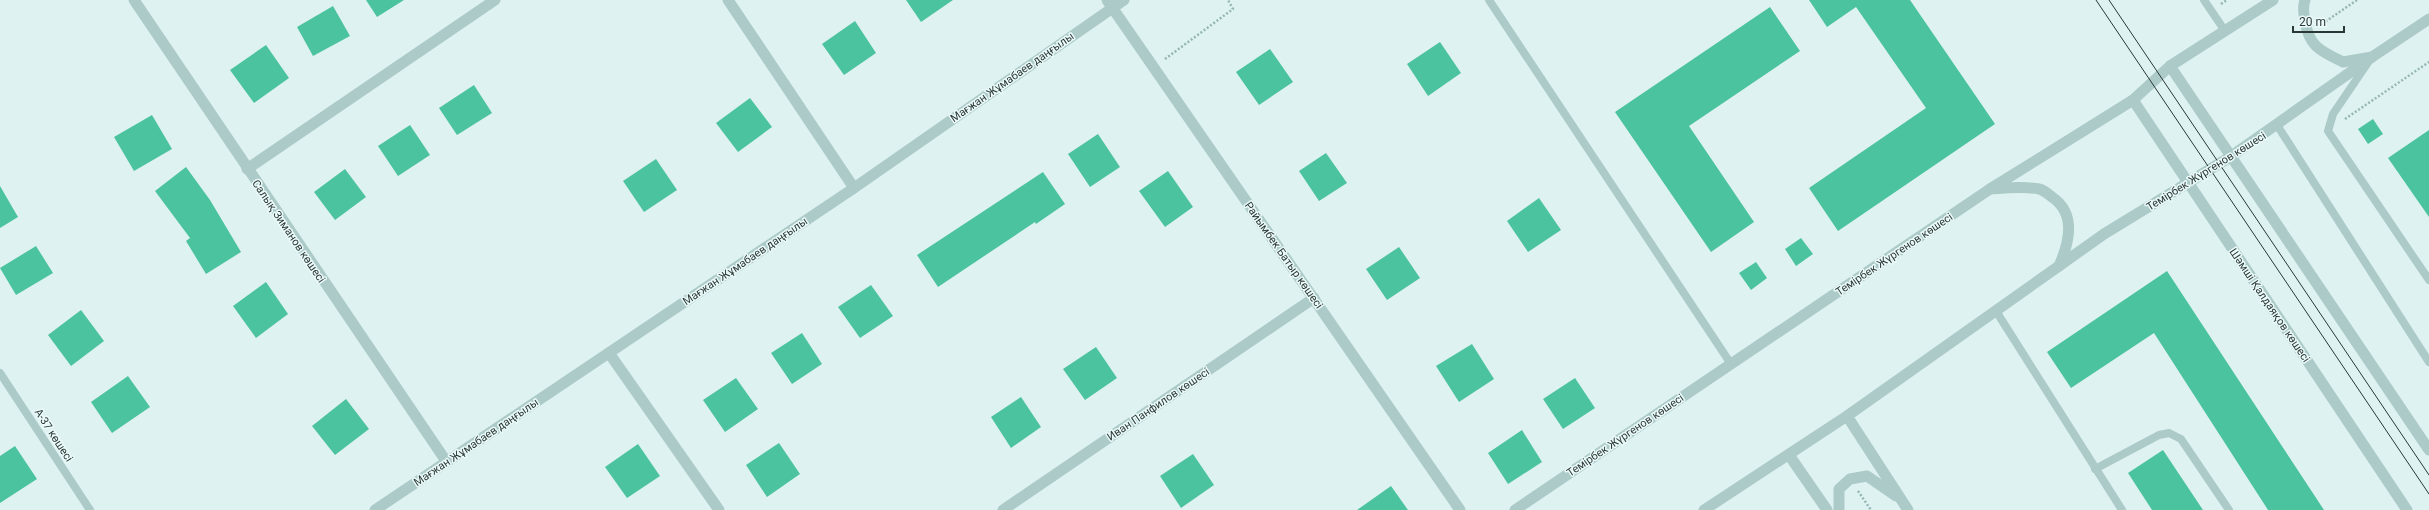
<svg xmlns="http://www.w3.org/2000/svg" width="2429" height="510" font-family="Roboto,sans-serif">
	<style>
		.building { fill: #4cc39f }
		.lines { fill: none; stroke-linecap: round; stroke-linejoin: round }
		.path { stroke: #95b6b2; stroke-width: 2.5; stroke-dasharray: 2 2; stroke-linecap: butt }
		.service { stroke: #abcac8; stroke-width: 8 }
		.minor { stroke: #abcac8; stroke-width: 11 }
		.tertiary { stroke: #abcac8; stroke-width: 11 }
		.tram { stroke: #2a3835; stroke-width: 1 }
		.labels { text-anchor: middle; stroke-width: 3; stroke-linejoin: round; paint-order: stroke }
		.street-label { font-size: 11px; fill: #2a3835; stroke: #ebfafa }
	</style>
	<rect width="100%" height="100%" fill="#dff2f2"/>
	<g class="building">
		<path d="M366 0H404L377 17Z"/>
		<path d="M906 0H953L921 22Z"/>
		<path d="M1809 0H1910L1995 124 1838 231 1809 188 1926 108 1856 7 1827 27Z"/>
		<path d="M333 6 350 36 313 56 297 27Z"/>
		<path d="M1770 7 1800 51 1689 126 1754 222 1711 252 1615 112Z"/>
		<path d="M855 21 876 53 844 75 822 44Z"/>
		<path d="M1440 42 1461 73 1428 96 1407 64Z"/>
		<path d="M266 45 289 78 254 103 230 70Z"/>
		<path d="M1270 49 1293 82 1259 105 1236 72Z"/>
		<path d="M474 85 492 113 457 135 439 108Z"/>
		<path d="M750 98 772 127 738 152 716 123Z"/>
		<path d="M152 115 172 149 134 171 114 137Z"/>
		<path d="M2373 119 2383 134 2368 144 2358 129Z"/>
		<path d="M410 125 430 155 398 176 378 146Z"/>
		<path d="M2429 130V217L2388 158Z"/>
		<path d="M1098 134 1120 167 1090 187 1068 154Z"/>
		<path d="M1326 153 1347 183 1319 201 1299 171Z"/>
		<path d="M656 159 677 190 644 212 623 181Z"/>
		<path d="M186 167 210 200 241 252 206 274 186 241 190 238 155 191Z"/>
		<path d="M345 169 366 197 335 220 314 192Z"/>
		<path d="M1168 171 1193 207 1165 227 1139 191Z"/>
		<path d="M1043 172 1065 204 1036 224 1035 222 938 287 917 255Z"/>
		<path d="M0 186 18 217 0 228Z"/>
		<path d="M1539 198 1561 230 1528 252 1507 221Z"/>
		<path d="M1801 238 1813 254 1796 266 1785 249Z"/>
		<path d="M36 246 53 273 16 295 0 268Z"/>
		<path d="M1399 247 1420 278 1387 300 1366 269Z"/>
		<path d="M1756 262 1767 278 1751 290 1739 273Z"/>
		<path d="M2167 271 2324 510H2268L2154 333 2071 388 2047 352Z"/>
		<path d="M266 282 288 314 256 338 233 306Z"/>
		<path d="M871 285 893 316 860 338 838 307Z"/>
		<path d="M81 310 104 341 71 366 48 335Z"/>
		<path d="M802 333 822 364 792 384 771 353Z"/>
		<path d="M1472 344 1494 379 1459 402 1436 366Z"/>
		<path d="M1096 347 1117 378 1085 400 1063 369Z"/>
		<path d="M128 376 150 407 112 433 91 402Z"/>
		<path d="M736 378 758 409 725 432 703 400Z"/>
		<path d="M1575 378 1595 408 1563 429 1543 399Z"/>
		<path d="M1021 397 1041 427 1011 448 991 417Z"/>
		<path d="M346 399 369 429 335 455 312 426Z"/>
		<path d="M1522 430 1542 462 1508 484 1488 453Z"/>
		<path d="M779 443 800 474 767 497 746 465Z"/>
		<path d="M638 444 660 476 627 498 605 467Z"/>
		<path d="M15 446 37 479 0 503V456Z"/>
		<path d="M2163 450 2203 510H2152L2128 473Z"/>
		<path d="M1193 454 1214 485 1181 508 1160 476Z"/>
		<path d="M1391 486 1408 510H1357Z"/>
	</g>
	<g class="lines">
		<g class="path">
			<path d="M2221 4 2227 0"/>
			<path d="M2319 26 2357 0"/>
			<path d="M1165 59 1233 9 1228 0"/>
			<path d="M2345 119 2429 62"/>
			<path d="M1858 491 1871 510"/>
		</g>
		<g class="service">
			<path d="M1489 0 1731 364"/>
			<path d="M2204 0 2225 31"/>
			<path d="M2369 61 2333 114 2328 131 2429 280"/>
			<path d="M2277 125 2429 362"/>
			<path d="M1996 311 2122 510"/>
			<path d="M0 373 90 510"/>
			<path d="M2095 469 2159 435 2169 433 2181 439 2229 510"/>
		</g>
		<g class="minor">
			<path d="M134 0 446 461"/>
			<path d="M728 0 854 188"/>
			<path d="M2170 66 2429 450"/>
			<path d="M2133 100 2407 510"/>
			<path d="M247 169 495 0"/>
			<path d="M1990 189 2133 100 2170 66 2273 0"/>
			<path d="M2059 266 2104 234 2230 157 2372 57"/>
			<path d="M609 353 719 510"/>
			<path d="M375 510 854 188 1124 0"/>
			<path d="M1003 510 1314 298"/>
		</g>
		<g class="tertiary">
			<path d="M1107 0 1460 510"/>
			<path d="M2305 0C2302 8 2304 13 2305 21 2309 47 2321 51 2343 62L2372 57 2429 19"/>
			<path d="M1847 416 1908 510"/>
			<path d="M1789 455 1827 510"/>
			<path d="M1515 510 1990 189C2006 188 2023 186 2039 189 2044 190 2048 194 2052 197 2077 214 2069 243 2059 266L1847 416 1704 510"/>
			<path d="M1839 510V489L1850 479 1867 476 1896 496"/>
		</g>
		<g class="tram">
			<path d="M2096 0 2429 494"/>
			<path d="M2109 0 2429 475"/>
		</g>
	</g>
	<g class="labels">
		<g class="street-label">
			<text transform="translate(1012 77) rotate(-35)" y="4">Мағжан Жұмабаев даңғылы</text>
			<text transform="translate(2206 171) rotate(-32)" y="4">Темірбек Жүргенов көшесі</text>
			<text transform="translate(289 231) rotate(56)" y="4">Салық Зиманов көшесі</text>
			<text transform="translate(1894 254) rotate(-34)" y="4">Темірбек Жүргенов көшесі</text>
			<text transform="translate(1284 255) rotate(55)" y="4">Райымбек Батыр көшесі</text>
			<text transform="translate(745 261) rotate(-34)" y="4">Мағжан Жұмабаев даңғылы</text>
			<text transform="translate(2270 305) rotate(56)" y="4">Шәмші Қалдаяқов көшесі</text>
			<text transform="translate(1158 404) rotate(-34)" y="4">Иван Панфилов көшесі</text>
			<text transform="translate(54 435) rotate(57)" y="4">А-37 көшесі</text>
			<text transform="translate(1625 435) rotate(-34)" y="4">Темірбек Жүргенов көшесі</text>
			<text transform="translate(476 442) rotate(-34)" y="4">Мағжан Жұмабаев даңғылы</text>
		</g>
	</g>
	<path d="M2293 26v6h51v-6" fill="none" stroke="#2a3835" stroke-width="2"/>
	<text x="2299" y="26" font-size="12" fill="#2a3835" stroke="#ebfafa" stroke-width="3" paint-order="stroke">20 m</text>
</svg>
